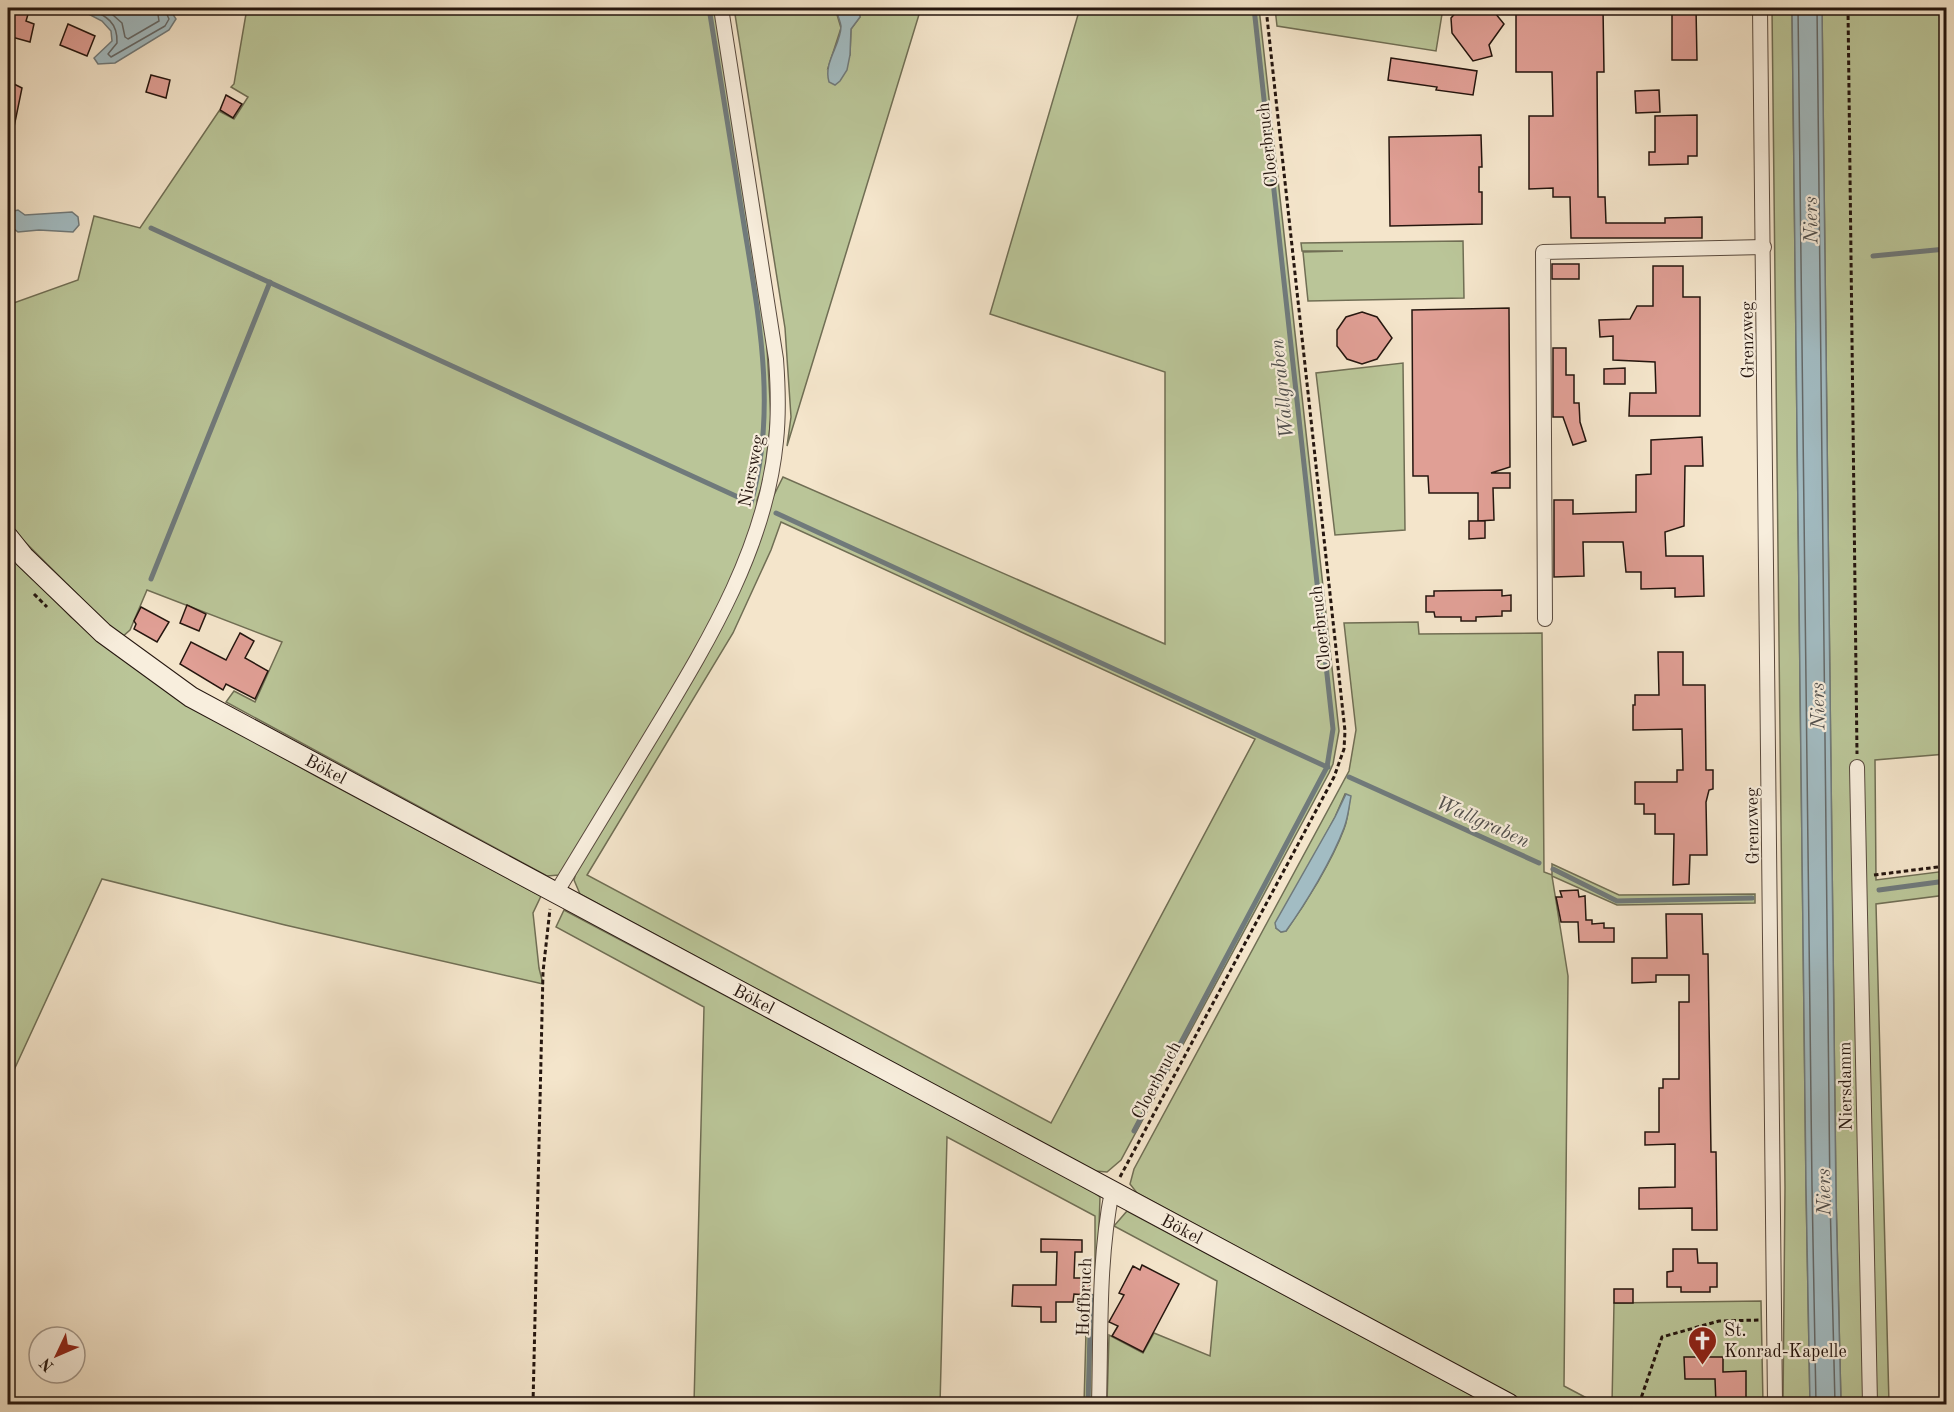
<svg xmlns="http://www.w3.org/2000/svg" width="1954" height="1412" font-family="'Old Standard TT',serif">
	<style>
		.green { fill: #bac598; stroke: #706e54; stroke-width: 1.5; fill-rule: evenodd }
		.water { fill: #a2bcc3; stroke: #707a7b; stroke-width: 1.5 }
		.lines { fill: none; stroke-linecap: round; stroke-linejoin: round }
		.shore { stroke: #646969; stroke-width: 1.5 }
		.stream { stroke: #707a7b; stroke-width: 5 }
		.building { fill: #e09f95; stroke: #25160f; stroke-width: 1.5 }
		.minor-casing { stroke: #594a3e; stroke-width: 16 }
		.secondary-casing { stroke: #25160f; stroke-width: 22 }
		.path { stroke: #25160f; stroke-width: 3; stroke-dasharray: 4.5 3; stroke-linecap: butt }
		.minor { stroke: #f8eedd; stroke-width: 14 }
		.secondary { stroke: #f8eedd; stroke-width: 20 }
		.labels { text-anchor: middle; stroke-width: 4.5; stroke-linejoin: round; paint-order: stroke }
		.street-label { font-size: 18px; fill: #25160f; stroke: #f8eedd }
		.poi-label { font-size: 18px; fill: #25160f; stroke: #f8eedd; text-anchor: start }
		.water-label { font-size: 20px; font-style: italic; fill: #51504e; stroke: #f8eedd }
	</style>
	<rect width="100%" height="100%" fill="#f4e5cb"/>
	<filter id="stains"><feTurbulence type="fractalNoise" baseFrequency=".00333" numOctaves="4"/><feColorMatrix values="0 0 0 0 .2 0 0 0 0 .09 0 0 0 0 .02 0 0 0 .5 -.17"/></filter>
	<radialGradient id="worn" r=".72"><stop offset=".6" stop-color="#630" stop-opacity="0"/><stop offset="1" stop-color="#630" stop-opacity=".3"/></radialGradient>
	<g class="green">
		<path d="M247 8H715L766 330 771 418 764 479 757 500V511L735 580 705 639 559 875 547 876 226 702 234 691 255 702 282 642 147 590 130 630 121 638 22 539 8 521V305L78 280 94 216 140 228 219 111 234 119 248 97 231 87 234 84Z"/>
		<path d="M734 8H835L841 28 828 68 850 55 851 29 860 17 859 8H921L787 446 791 417 785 328Z"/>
		<path d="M1080 8H1259L1339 731 1333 764 1329 773 1121 1160 1107 1172 1095 1171 580 894 574 880 577 869 714 638 769 505 783 477 1165 644V372L990 314ZM781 522 1255 739 1051 1123 587 875 733 633 771 550Z"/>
		<path d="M1275 8H1443L1436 51 1277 26Z"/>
		<path d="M1772 8H1792L1806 1186 1810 1404H1783L1785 1187Z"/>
		<path d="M1822 8H1946V754L1875 760 1876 880 1946 871V895L1876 904 1889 1404H1841L1836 1197Z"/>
		<path d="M1463 241 1464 298 1308 301 1303 252 1343 251H1302L1301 243Z"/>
		<path d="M1403 363 1405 530 1335 535 1316 373Z"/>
		<path d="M8 552 71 617 111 651 184 702 316 776 541 896 533 913 539 968 543 984 285 925 102 879 8 1083Z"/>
		<path d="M1418 622 1419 634 1542 633 1544 872 1552 875V864L1619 895 1755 894V903L1617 905 1552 876 1568 976 1564 1386 1598 1404H1529L1137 1193 1130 1184 1134 1169 1349 771 1356 730 1344 623ZM1345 794 1350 797C1349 807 1348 819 1344 829 1332 861 1306 903 1286 931L1281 932 1276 928 1335 817Z"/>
		<path d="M564 910 1088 1188 1100 1197 1093 1404H1084L1087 1295H1095V1216L947 1137 940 1404H694L704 1007 556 927Z"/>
		<path d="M1127 1211 1488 1404H1107L1109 1335 1143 1353 1154 1333 1210 1356 1217 1281 1114 1226Z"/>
		<path d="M1761 1301 1763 1404H1612L1614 1303Z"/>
	</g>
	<g class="water">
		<path d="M77 8H169L176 19 169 30 115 63 98 64 94 58 112 41 111 31 102 21Z"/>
		<path d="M835 8H859L860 17 851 29 850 55 847 70 840 81 835 85 829 82C823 62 841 45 841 26 840 20 837 13 835 8Z"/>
		<path d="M1792 8H1822L1836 1197 1841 1404H1810L1806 1186Z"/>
		<path d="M18 210 25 215 72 212 78 217 79 225 73 232 39 230 18 232 9 225 8 217 14 211Z"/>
		<path d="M1346 794 1351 796C1349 807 1348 818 1344 828 1332 860 1306 903 1286 931L1281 932 1276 928 1275 923 1335 817Z"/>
	</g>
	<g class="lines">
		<g class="shore">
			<path d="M89 8C106 16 118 22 117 43L108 54 111 57 165 26 169 19 164 8"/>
			<path d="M105 8 122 23 125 37 128 39 159 21 157 8"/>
			<path d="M1798 8 1812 1186 1816 1404"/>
			<path d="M1817 8 1830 1197 1835 1404"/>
		</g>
		<g class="stream">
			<path d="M1254 8 1333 729 1327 767H1328"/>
			<path d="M151 228 751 503C778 409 758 313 743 219 732 148 720 78 709 8"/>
			<path d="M1873 256 1946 249"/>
			<path d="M776 513 1327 767 1134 1131"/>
			<path d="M151 579 270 282"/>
			<path d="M1349 777 1539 863"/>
			<path d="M1553 869 1617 901 1752 898"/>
			<path d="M1879 890 1946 881"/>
			<path d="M1088 1404 1091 1296"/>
		</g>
	</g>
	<g class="building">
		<path d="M8 8 29 11 26 21 34 24 30 42 8 36Z"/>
		<path d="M1460 8H1491L1504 24 1489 45 1492 56 1473 61 1452 33 1451 18Z"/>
		<path d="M1516 8H1603L1604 72H1597L1598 197H1605L1606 223H1665V218L1702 217V238H1571L1570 197H1553V188L1529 189V116H1553L1552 72H1516Z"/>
		<path d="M1672 8H1696L1697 60H1672Z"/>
		<path d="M68 24 95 36 87 56 60 45Z"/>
		<path d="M1391 58 1477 71 1473 95 1436 90 1437 87 1388 80Z"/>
		<path d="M151 75 170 80 166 98 146 92Z"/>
		<path d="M8 81 22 88 14 127H8Z"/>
		<path d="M1659 90 1660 112 1636 113 1635 91Z"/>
		<path d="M226 95 242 104 233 118 220 110Z"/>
		<path d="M1697 115V156H1688V164L1649 165V152H1655V116Z"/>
		<path d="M1481 135 1482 167H1479V192H1482V224L1390 226 1389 137Z"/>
		<rect x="1552" y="264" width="27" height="15"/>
		<path d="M1653 266H1683V297H1700V416H1629L1630 393H1656L1655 362 1613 360V336L1600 337 1599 320 1630 319 1637 306H1653Z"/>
		<path d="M1509 308 1510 467 1491 473H1510V488H1493L1494 520 1478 521V493H1429L1428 476H1413L1412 310Z"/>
		<path d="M1362 312 1377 317 1392 338 1377 359 1362 364 1347 359 1337 346V330L1346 317Z"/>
		<path d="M1553 348H1566V375H1574V403H1579L1580 422 1586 441 1573 445 1563 417H1553Z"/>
		<path d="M1625 368V384H1604V369Z"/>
		<path d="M1702 437 1703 466H1685L1684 526 1665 532 1666 556H1703L1704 596 1675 597V588L1641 589V572H1626L1623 542H1583L1584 576 1554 577V500H1573V514L1636 512V475L1651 474V440Z"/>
		<path d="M1469 521H1485V538L1469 539Z"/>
		<path d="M1502 590V596L1511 595V611H1502V616L1476 617V621H1461V617H1435L1434 612H1426V596H1434V591Z"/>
		<path d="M187 605 206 614 199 631 180 623Z"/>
		<path d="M141 607 169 622 157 642 134 629 136 624 134 621Z"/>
		<path d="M240 633 254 641 245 658 268 671 255 699 226 684 223 690 180 664 191 642 226 660Z"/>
		<path d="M1658 652H1683V685H1705L1706 770H1713V789L1709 790 1706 802 1707 855H1690L1689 884 1673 885 1674 834H1655V814H1644V804H1635V782H1677V770H1683L1682 729 1633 730V705H1635V695H1659Z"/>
		<path d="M1578 890 1579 897 1585 896 1586 920H1592V924L1604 923V928H1614V942H1579L1578 922H1561L1556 897H1562L1560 891Z"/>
		<path d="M1666 914H1702L1703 954H1708L1711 1152H1716L1717 1230H1692V1208L1639 1209V1188L1675 1187V1144L1645 1145V1132H1659V1088H1663V1079H1679V1002H1689V975H1656V982L1632 983V958H1667Z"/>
		<path d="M1041 1239 1082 1240V1252H1075L1074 1278H1090L1089 1295 1074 1294 1073 1302H1056V1322H1041V1307L1012 1306 1013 1285H1056L1057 1252H1041Z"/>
		<path d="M1673 1249H1697L1698 1263H1717V1287H1710V1292H1681V1287H1667V1272L1673 1271Z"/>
		<path d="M1142 1265 1179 1284 1143 1352 1112 1336 1118 1326 1109 1322 1124 1295 1119 1293 1133 1266 1140 1270Z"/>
		<rect x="1614" y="1289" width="19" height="14"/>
		<path d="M1684 1357H1723V1372L1746 1371V1404H1716L1715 1379H1685Z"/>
	</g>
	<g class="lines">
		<defs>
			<g id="minor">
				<path d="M1760 8 1775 1404"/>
				<path d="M1545 619 1543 252 1764 247"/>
				<path d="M1857 767 1870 1404"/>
				<path d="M556 893C590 837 624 781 658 725 711 637 766 545 776 441 779 413 778 386 776 359L721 8"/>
				<path d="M1099 1404C1101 1334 1098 1261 1112 1191"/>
			</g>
			<path id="secondary" d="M8 537 24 557 103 633 191 697 1509 1404"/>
		</defs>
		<use href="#minor" class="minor-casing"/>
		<use href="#secondary" class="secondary-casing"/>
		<g class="path">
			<path d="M1848 8 1857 754"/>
			<path d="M34 594 47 607"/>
			<path d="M1874 875 1946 866"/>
			<path d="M1120 1177 1334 777 1344 749 1345 731 1266 8"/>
			<path d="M533 1404 543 972 550 909"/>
			<path d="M1639 1404 1662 1337 1719 1321 1761 1320"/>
		</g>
		<use href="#minor" class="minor"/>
		<use href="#secondary" class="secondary"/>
	</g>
	<defs>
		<symbol id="church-pin" viewBox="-11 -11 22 30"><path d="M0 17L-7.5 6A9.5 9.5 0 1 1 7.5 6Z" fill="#8f2418" stroke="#f8eedd"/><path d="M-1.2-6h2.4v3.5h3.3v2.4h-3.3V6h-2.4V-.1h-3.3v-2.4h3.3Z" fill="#fff"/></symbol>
	</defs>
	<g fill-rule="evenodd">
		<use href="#church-pin" x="1686" y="1324" width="33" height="45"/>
	</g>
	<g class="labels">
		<g class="street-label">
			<text transform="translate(1267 145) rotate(-96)" y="6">Cloerbruch</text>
			<text transform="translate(1747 340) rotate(-91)" y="6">Grenzweg</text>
			<text transform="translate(751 471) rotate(-79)" y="6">Niersweg</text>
			<text transform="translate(1320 628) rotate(-96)" y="6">Cloerbruch</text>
			<text transform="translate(326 769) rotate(28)" y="6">Bökel</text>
			<text transform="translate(1752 826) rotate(-91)" y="6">Grenzweg</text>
			<text transform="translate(754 999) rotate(28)" y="6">Bökel</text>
			<text transform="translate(1156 1080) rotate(-62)" y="6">Cloerbruch</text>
			<text transform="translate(1845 1086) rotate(-91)" y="6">Niersdamm</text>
			<text transform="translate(1182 1229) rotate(28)" y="6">Bökel</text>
			<text transform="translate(1084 1297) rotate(-88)" y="6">Hoffbruch</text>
		</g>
		<g class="poi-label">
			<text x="1724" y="1336">St.<tspan x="1724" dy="21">Konrad-Kapelle</tspan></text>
		</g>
		<g class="water-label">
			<text transform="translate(1810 220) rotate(-91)" y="7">Niers</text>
			<text transform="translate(1281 389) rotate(-96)" y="7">Wallgraben</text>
			<text transform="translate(1817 706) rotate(-91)" y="7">Niers</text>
			<text transform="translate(1483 821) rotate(24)" y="7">Wallgraben</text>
			<text transform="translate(1823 1192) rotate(-91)" y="7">Niers</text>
		</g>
	</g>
	<rect width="1954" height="1412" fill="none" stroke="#f4e5cb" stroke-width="30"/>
	<rect x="9" y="9" width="1936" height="1394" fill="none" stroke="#25160f" stroke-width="3"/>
	<rect x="15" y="15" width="1924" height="1382" fill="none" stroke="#25160f" stroke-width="1.5"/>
	<g transform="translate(57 1355) rotate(226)"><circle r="28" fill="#f8eedd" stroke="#a4988b" stroke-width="1.5"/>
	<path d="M0-4.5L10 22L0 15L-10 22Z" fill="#8f2418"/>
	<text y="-9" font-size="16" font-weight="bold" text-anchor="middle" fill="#25160f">N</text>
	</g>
	<rect width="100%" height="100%" filter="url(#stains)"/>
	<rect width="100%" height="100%" fill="url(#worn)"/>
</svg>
